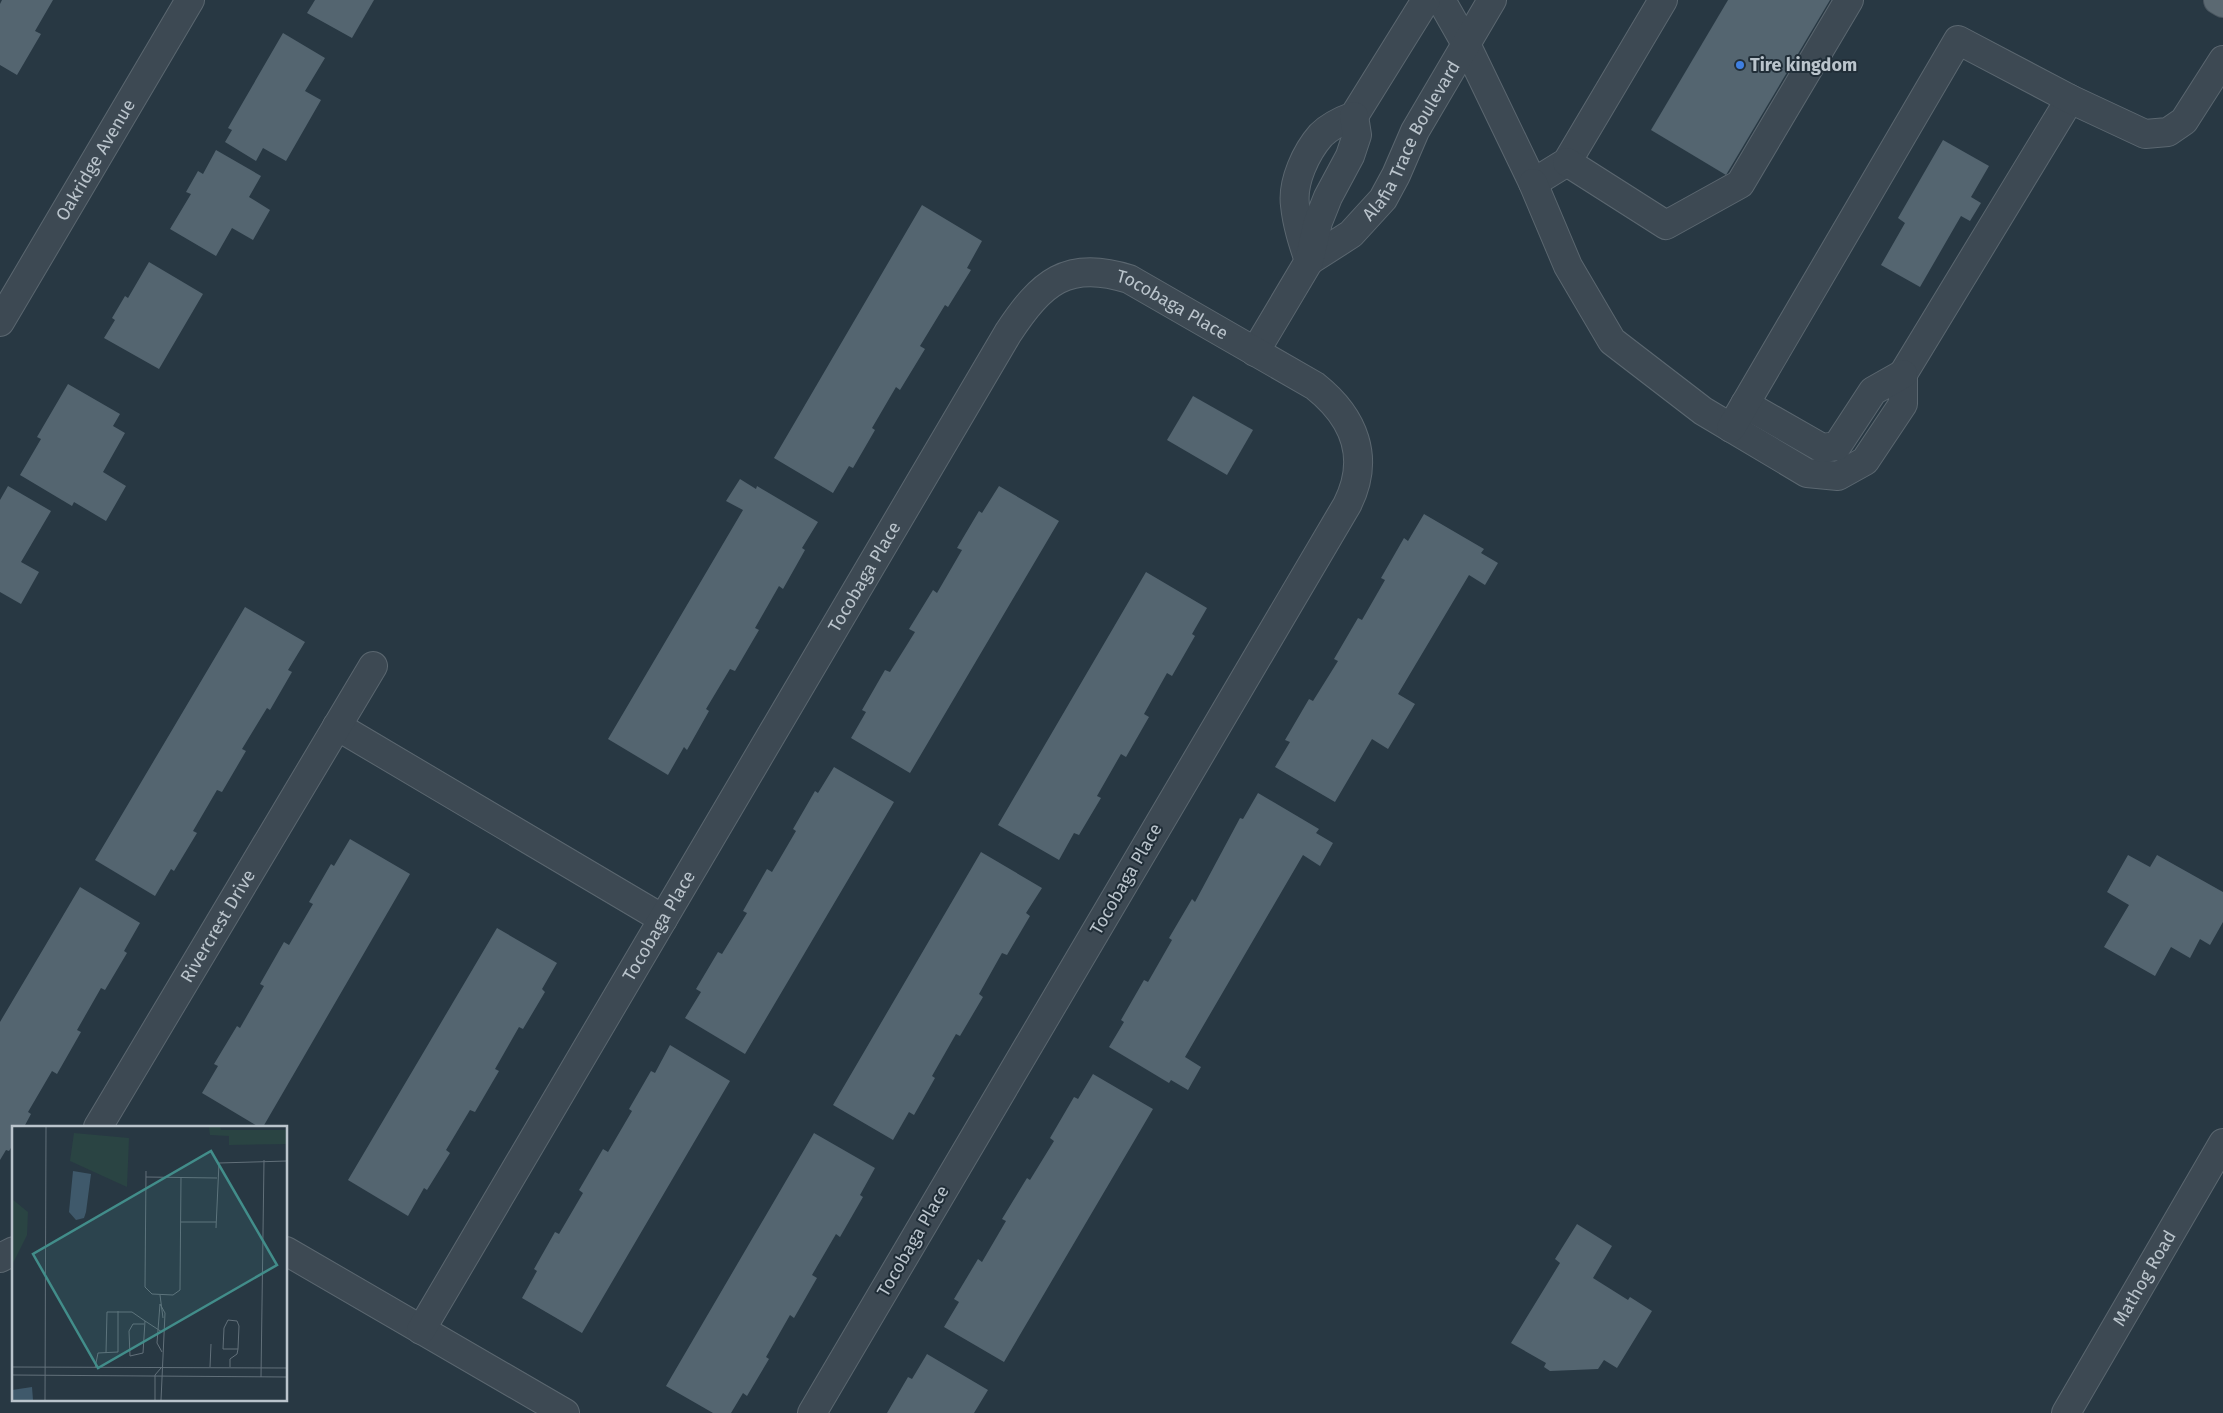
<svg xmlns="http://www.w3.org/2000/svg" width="2223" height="1413" font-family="'Fira Sans',sans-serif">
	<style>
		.building { fill: #546570 }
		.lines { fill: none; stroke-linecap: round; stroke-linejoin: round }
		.minor-casing { stroke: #5b6770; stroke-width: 30 }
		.major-casing { stroke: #49555f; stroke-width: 30 }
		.minor { stroke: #3d4953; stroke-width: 28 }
		.major { stroke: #5b6972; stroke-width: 28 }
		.shop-dot { fill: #3f7fe0; stroke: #212e38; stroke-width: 2 }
		.labels { text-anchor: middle; stroke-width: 4; stroke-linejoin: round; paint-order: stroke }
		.poi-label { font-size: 18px; font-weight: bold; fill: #bac4cc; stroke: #212e38; text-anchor: start }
		.street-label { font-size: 18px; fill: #bac4cc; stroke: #212e38 }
		.inset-road { fill: none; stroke: #62707a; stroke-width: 1 }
		.view { fill: #428d8a; fill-opacity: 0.15; stroke: #428d8a; stroke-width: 2.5 }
		.inset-edge { fill: none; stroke: #bac4cc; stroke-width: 2.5 }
	</style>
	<rect width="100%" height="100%" fill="#283843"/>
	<g class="building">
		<path d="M2 0H53L35 31 41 34 17 75 0 65V4Z"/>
		<path d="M315 0H374L352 38 307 13Z"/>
		<path d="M1728 0H1830L1726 175 1651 130Z"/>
		<path d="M283 33 325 58 305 91 321 100 286 161 263 148 256 161 225 142 232 130 228 128Z"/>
		<path d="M1943 140 1989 166 1971 197 1981 203 1970 221 1961 216 1920 287 1881 265 1905 223 1898 218Z"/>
		<path d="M216 150 261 176 249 197 270 210 253 240 232 228 216 256 170 229 191 194 186 192 198 171 203 174Z"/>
		<path d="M922 205 982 241 967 268 971 270 948 307 945 305 920 346 925 349 900 390 896 387 872 428 875 430 853 468 849 466 833 493 774 458Z"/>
		<path d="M149 262 203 294 159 369 104 338 115 320 112 318 125 296 128 298Z"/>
		<path d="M68 384 120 414 113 426 125 433 103 472 126 486 106 521 74 502 72 506 20 475 41 439 37 437Z"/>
		<path d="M1193 396 1253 430 1227 475 1167 440Z"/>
		<path d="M740 479 756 489 757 486 818 522 802 548 805 550 783 589 779 586 755 628 759 630 735 671 730 669 706 709 709 711 687 750 684 747 668 775 608 739 743 510 726 501Z"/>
		<path d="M8 486 51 511 21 562 39 572 21 604 0 592V500Z"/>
		<path d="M999 486 1059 521 910 773 851 738 866 712 862 710 885 670 890 672 915 632 909 629 933 590 937 593 962 550 957 548 979 511 982 513Z"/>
		<path d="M1424 514 1484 549 1481 553 1498 563 1485 585 1469 575 1398 694 1415 704 1388 749 1372 739 1335 802 1275 767 1290 742 1285 740 1309 699 1313 701 1338 661 1334 659 1358 618 1362 620 1385 580 1381 578 1404 538 1408 541Z"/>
		<path d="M1146 572 1207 608 1192 634 1195 636 1172 676 1167 673 1144 714 1149 717 1126 757 1121 754 1097 796 1101 798 1079 835 1074 833 1059 860 998 825Z"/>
		<path d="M245 607 305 642 288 670 292 672 270 710 267 708 242 749 246 751 222 792 217 790 193 831 197 833 174 871 171 869 155 896 95 860Z"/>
		<path d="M834 767 894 802 745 1054 685 1018 701 992 696 989 718 952 722 954 747 913 743 911 767 869 772 872 796 831 793 829 815 791 818 793Z"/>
		<path d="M1258 793 1319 829 1316 833 1333 843 1320 866 1303 855 1185 1057 1201 1067 1188 1090 1171 1080 1169 1083 1109 1047 1124 1022 1121 1020 1144 980 1148 982 1172 940 1169 938 1192 899 1195 902 1240 818 1243 819Z"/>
		<path d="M350 839 410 874 263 1127H259L202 1093 218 1066 214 1064 237 1026 240 1028 264 986 260 984 284 942 289 945 313 904 309 902 331 864 334 866Z"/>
		<path d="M981 852 1042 888 1026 913 1030 916 1007 955 1002 953 979 994 983 997 960 1036 956 1034 932 1076 935 1078 914 1115 909 1112 893 1140 833 1105Z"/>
		<path d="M2128 855 2150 867 2157 855 2223 892V922L2210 945 2200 939 2190 958 2171 947 2155 976 2104 947 2129 905 2107 892Z"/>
		<path d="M80 887 140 923 124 951 127 953 105 990 101 988 77 1030 81 1032 57 1074 52 1071 28 1112 31 1114 24 1127H14V1143L9 1151 6 1150 0 1160V1022Z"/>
		<path d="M497 928 557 963 542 989 545 992 523 1029 519 1027 495 1069 499 1071 475 1112 470 1110 446 1150 450 1153 427 1190 424 1188 408 1216 348 1180Z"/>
		<path d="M670 1045 730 1081 582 1333 522 1298 537 1271 534 1269 555 1232 559 1234 583 1193 579 1190 603 1149 608 1152 632 1111 629 1109 651 1071 655 1073Z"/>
		<path d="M1093 1074 1153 1109 1004 1362 944 1327 959 1302 954 1299 978 1259 982 1262 1006 1221 1002 1219 1027 1178 1030 1180 1054 1141 1050 1138 1074 1097 1078 1099Z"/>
		<path d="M814 1133 875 1168 860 1195 863 1197 840 1237 836 1234 812 1275 817 1278 794 1318 790 1315 766 1357 769 1359 747 1396 743 1393 731 1413H713L666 1386Z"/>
		<path d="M1577 1224 1612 1246 1593 1278 1628 1300 1630 1297 1652 1311 1617 1368 1604 1360 1598 1369 1550 1371 1544 1367 1546 1363 1511 1343 1560 1263 1555 1259Z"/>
		<path d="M927 1354 988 1390 974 1413H887L908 1377 912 1379Z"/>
	</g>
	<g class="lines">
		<defs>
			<g id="minor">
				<path d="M1441 0 1466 44 1533 183 1567 162 1663 0"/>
				<path d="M1567 162 1666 225 1740 184 1849 0"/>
				<path d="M1533 183 1568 266 1612 341 1703 411 1807 473 1838 476 1865 461 1903 404V374L2070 99"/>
				<path id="s1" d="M1309 261 1351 234 1383 199 1396 175 1415 131 1492 0"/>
				<path d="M1309 261C1303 243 1297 225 1295 205 1292 182 1306 152 1321 135 1330 126 1343 120 1354 116L1426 0"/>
				<path id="s2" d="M0 322 190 0"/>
				<path d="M1255 352 1309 261 1318 222 1328 197 1350 156 1357 135 1354 116"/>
				<path d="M1745 404 1822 448 1837 446 1873 391 1903 374"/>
				<path d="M1731 428 1958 40 2070 99 2145 134 2168 132 2184 121 2223 60"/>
				<path d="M337 726 663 919"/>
				<path id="s3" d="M98 1127 373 666"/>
				<path d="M286 1251 565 1413"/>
				<path d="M0 1258 14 1251"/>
				<path id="s4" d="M421 1330 1008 333C1041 283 1067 259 1129 279L1315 386C1354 417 1371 458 1347 505L812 1413"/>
				<path id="s5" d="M2066 1413 2223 1143"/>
			</g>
			<path id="major" d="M2218 0 2223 3"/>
		</defs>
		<use href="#minor" class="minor-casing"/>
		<use href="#major" class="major-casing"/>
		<use href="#minor" class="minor"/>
		<use href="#major" class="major"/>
	</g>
	<circle class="shop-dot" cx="1740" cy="65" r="5"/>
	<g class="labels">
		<g class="poi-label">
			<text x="1750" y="71">Tire kingdom</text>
		</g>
		<g class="street-label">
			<text dy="6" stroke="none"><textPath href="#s1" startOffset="162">Alafia Trace Boulevard</textPath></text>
			<text dy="6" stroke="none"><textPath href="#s2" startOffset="188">Oakridge Avenue</textPath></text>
			<text dy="6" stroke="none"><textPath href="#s4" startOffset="1354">Tocobaga Place</textPath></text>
			<text dy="6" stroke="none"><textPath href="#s4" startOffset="874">Tocobaga Place</textPath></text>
			<text transform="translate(1126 879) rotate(-60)" y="6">Tocobaga Place</text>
			<text dy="6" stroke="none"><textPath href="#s3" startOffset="234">Rivercrest Drive</textPath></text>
			<text dy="6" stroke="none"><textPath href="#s4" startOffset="469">Tocobaga Place</textPath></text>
			<text transform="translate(913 1241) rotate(-60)" y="6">Tocobaga Place</text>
			<text dy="6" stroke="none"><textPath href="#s5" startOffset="156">Mathog Road</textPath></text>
		</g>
	</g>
	<g transform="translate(12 1126)">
		<rect width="275" height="275" fill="#283843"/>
		<path d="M197 1H208L209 4H275V18L217 19V10L198 9ZM62 7 117 12 115 61 58 35ZM0 73 16 86 15 109 0 139Z" fill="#2a4443"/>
		<path d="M61 45 79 48 74 86 72 92 64 94 57 86ZM20 261 21 274H0V264Z" fill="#3f596b"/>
		<path class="inset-road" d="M134 45 133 161 140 168 161 169 168 164 169 51M134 51 205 52M169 96H204M204 102 207 37 275 35M148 169 151 192M148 178 153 187 149 274M148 178 145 217 150 226M132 198H121L117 205 118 230 131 227 133 195 150 206M94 227 95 186H120L133 195M0 241 275 242M198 241 199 218M218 241V233L225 228 226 223 227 200 225 195 216 194 212 202 211 223H226M83 242 86 227 106 226V185M0 249 275 251M249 251 252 34M33 274 34 1M143 274V249L149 242"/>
		<path class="view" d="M199 25 265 139 86 242 21 128Z"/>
		<rect width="275" height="275" class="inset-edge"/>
	</g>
</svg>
